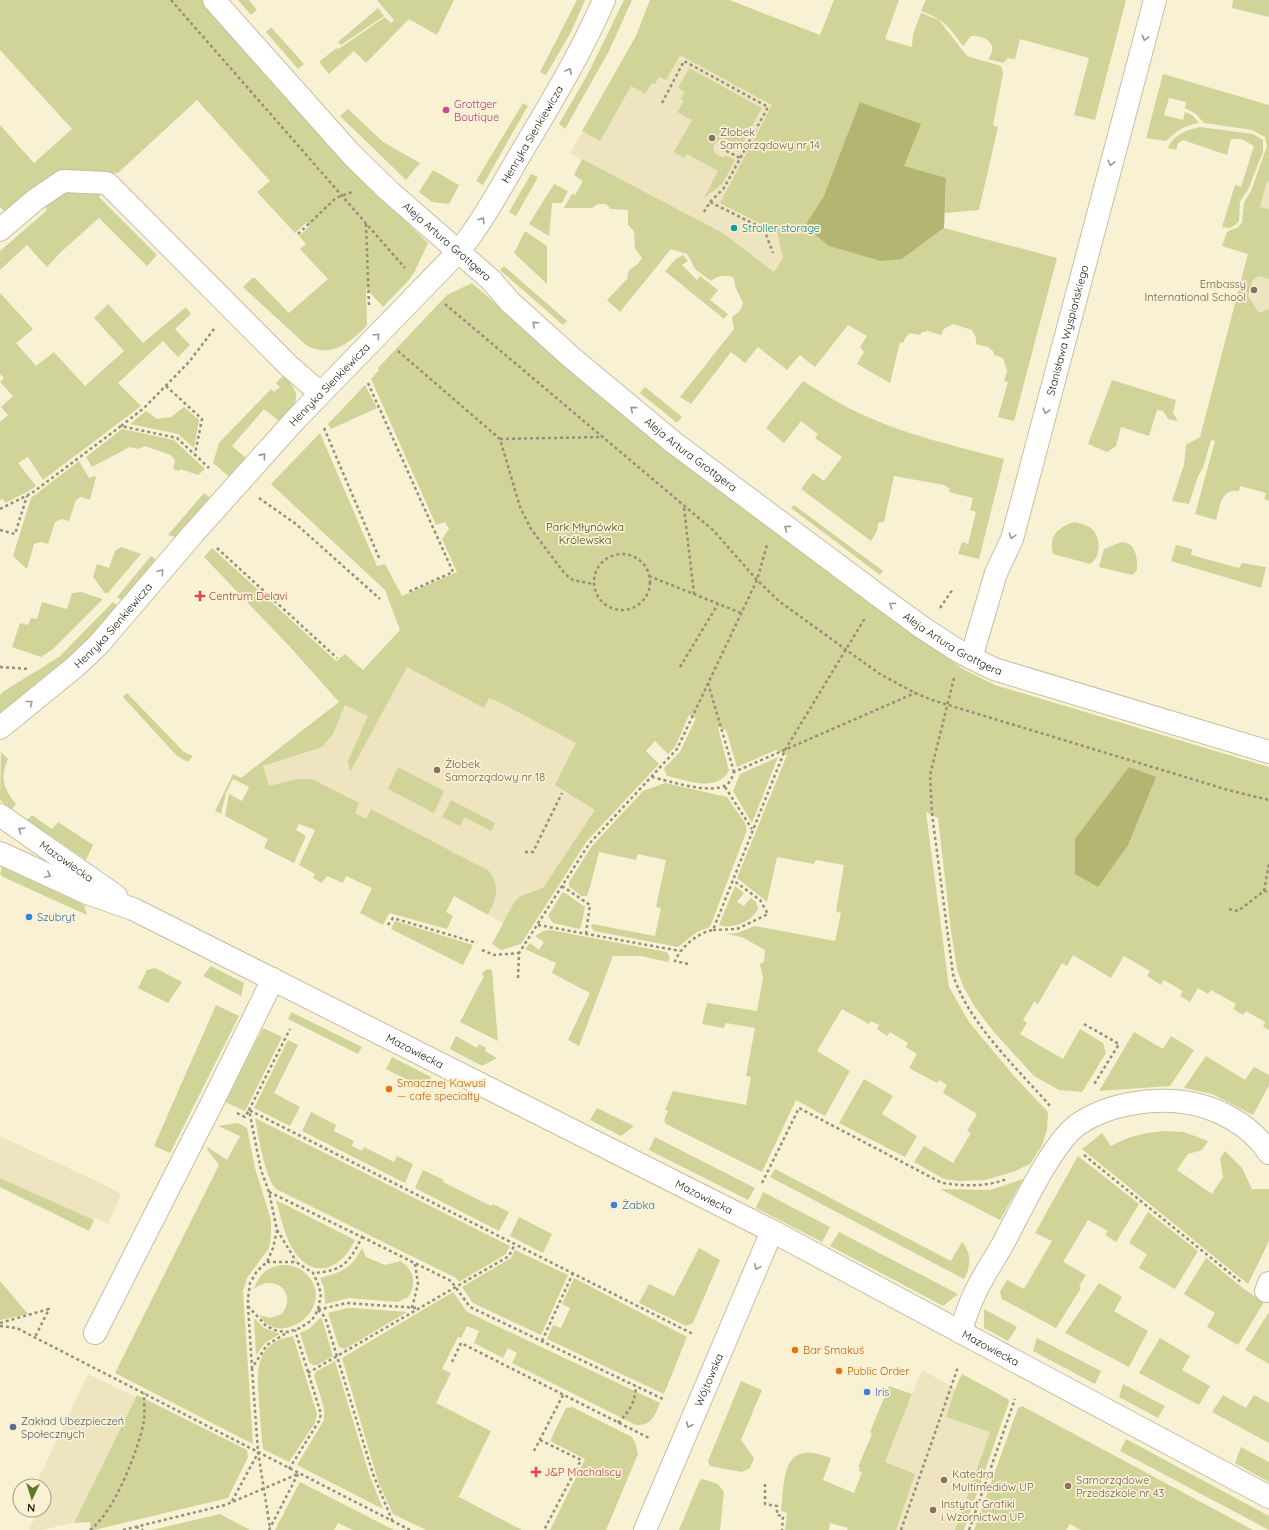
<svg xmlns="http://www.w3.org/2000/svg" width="1269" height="1530" font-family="Quicksand,sans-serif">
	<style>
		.built { fill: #efe4c0 }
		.green { fill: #d0d498 }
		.forest { fill: #b3b670 }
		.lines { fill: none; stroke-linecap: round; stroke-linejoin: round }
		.minor-casing { stroke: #c7bea3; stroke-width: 24 }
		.path { stroke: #96907b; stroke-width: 2.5; stroke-dasharray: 3 3; stroke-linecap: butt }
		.minor { stroke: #fff; stroke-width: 22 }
		.oneway { stroke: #999893 }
		.hotel-dot { fill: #d1479c; stroke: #f9f1d4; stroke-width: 1.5 }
		.education-dot { fill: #8d6e63; stroke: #f9f1d4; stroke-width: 1.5 }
		.culture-dot { fill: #0f9aa8; stroke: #f9f1d4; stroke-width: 1.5 }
		.health-dot { fill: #e0444e; stroke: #f9f1d4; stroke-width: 1.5 }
		.shop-dot { fill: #3f7fe0; stroke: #f9f1d4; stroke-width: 1.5 }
		.food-dot { fill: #e8710a; stroke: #f9f1d4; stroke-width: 1.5 }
		.service-dot { fill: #5c6f8a; stroke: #f9f1d4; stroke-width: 1.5 }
		.labels { text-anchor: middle; stroke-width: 3.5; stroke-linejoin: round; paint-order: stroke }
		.hotel-label { font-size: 11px; fill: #b23c85; stroke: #f9f1d4; text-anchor: start }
		.education-label { font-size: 11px; fill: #785e54; stroke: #f9f1d4; text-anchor: start }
		.street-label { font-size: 11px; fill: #1c190e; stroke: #f9f1d4 }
		.culture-label { font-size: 11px; fill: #0d838f; stroke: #f9f1d4; text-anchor: start }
		.park-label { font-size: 11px; fill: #474913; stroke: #f9f1d4 }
		.health-label { font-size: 11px; fill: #be3a42; stroke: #f9f1d4; text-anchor: start }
		.shop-label { font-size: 11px; fill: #366cbe; stroke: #f9f1d4; text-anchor: start }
		.food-label { font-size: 11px; fill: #c56008; stroke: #f9f1d4; text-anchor: start }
		.service-label { font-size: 11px; fill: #4e5e75; stroke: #f9f1d4; text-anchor: start }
	</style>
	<rect width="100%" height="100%" fill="#f9f1d4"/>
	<g class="built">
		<path d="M650 0H729L820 35 817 209 774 272 723 233 570 153 636 36Z"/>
		<path d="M1269 172V372L1221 359Z"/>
		<path d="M397 658 665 705 516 930 241 778Z"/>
		<path d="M0 1136 105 1185 121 1194 108 1224 95 1218 94 1220 0 1178Z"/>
		<path d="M922 1370 997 1412 955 1530H858Z"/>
		<path d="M88 1374 136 1397 74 1523 40 1530H29L36 1515 27 1510H44V1486H35Z"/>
	</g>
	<g class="green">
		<path d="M0 0H203L344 161 428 243 415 271 408 281 383 307 366 288 367 325C350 343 331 359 306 345L243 287 252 278H255L289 313 328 279 300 249 306 244 299 236 310 226 307 222 295 233 257 192 270 181 197 100 118 173 61 170 31 190 6 213 0 207V125L34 163 72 129 0 50Z"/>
		<path d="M238 0H249L257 10 251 15Z"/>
		<path d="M377 0H454L437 35 409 19 366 63 354 51 329 74 319 62 335 49 340 48 385 17 391 23 394 20Z"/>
		<path d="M577 0H585L571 32 546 75 540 72Z"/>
		<path d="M624 0H632L609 51 565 129 559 124 589 72Z"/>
		<path d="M650 0H729L820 35 834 0H899L885 39 912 47 913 34 921 13 939 20 967 56 1001 66 1003 74 993 125 998 127 979 210 945 213 946 178 824 196 817 209 902 259 944 228 1057 258 1014 421 998 417 1008 382 1004 381 1007 371 1003 358 994 355 993 351 988 347 976 344V338L972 330 953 324 944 329 941 335 928 331 922 332 920 335 910 333 905 338 903 343 900 342 890 383 857 364 864 352 860 347 867 336 848 325 815 367 800 355 787 370 758 347 745 363 731 352 691 404 680 397 734 329 732 317 740 311 743 303 735 286 734 278C727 274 716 276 711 281L696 270 687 254 671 249 620 312 607 300 627 279 629 270 638 264 642 258 635 248 634 231 628 225V210L611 209 606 204H598L592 208H564L572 194 575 195 583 181 574 175 582 159 723 233 774 272 783 258 777 232 720 203 772 105 680 55 666 80 659 77 655 84 652 83 645 94 631 86 600 141 582 131 636 36Z"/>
		<path d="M926 0H1126L1095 120 1074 115 1089 58 1020 39 1015 59 1008 58 1003 63 988 59C1000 44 985 35 971 36L963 46C948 26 945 20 921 11Z"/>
		<path d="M1233 0H1269V17L1232 8Z"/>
		<path d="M378 8 384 16 341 45 338 42Z"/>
		<path d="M271 27 304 64 298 69 266 32Z"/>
		<path d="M689 68 762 108 738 152 731 149 728 140 720 139 714 144 713 150 717 155 723 157 727 156 735 160 723 183 704 198 718 171 687 154 684 158 674 152 692 120 677 112 684 101 680 99 685 92 678 88Z"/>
		<path d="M1163 74 1269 105V182L1267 181 1260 207 1269 209V279L1258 276 1252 281 1248 296 1259 313 1269 309V501L1264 499 1266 493 1240 486 1239 491C1221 488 1220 506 1216 520L1195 514 1215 441 1211 440 1203 468 1198 476 1189 504 1172 501 1184 465 1186 445 1200 437 1248 254 1222 246 1227 232 1238 227 1242 222 1244 203 1251 191 1267 146 1265 137 1252 130 1204 123 1196 114 1185 108 1186 102 1169 98 1164 115 1183 120 1185 112 1192 115 1199 123C1185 125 1176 131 1166 141L1146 138Z"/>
		<path d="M523 103 528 106 483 185 476 181Z"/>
		<path d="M348 109 383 142 420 163 406 180 340 116Z"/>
		<path d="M1200 127 1253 134 1263 140V152L1248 190 1240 201 1239 221 1235 225 1230 228 1222 227 1235 185 1241 187 1254 146 1241 139H1231L1227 155 1183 140 1178 143 1176 150 1168 148C1172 136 1188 129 1200 127Z"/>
		<path d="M433 170 459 185 449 204 432 202 419 192Z"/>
		<path d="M531 174 538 177 516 216 509 212Z"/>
		<path d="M554 184 568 191 562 203H552L549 236 529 224Z"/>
		<path d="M67 192 102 193 99 197 157 255 147 266 99 218 61 252 47 267 27 245 0 270V251L46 211 47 203Z"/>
		<path d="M525 231 547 246V284L514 253Z"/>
		<path d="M683 255 688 261 682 265 697 280 700 276 718 290 710 300 728 314 724 319 665 271 676 259Z"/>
		<path d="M504 266 567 321 563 325 500 270Z"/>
		<path d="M472 283 613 405 876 607 963 669 995 685 1269 767V1030L1263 1027 1265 1022 1246 1011 1243 1015 1233 1009 1236 1004 1211 990 1208 994 1198 988 1190 1002 1180 996 1183 991 1164 980 1161 985 1147 976 1150 971 1124 956 1111 978 1073 955 1067 966 1062 963 1038 1004 1034 1002 1023 1020 1027 1023 1020 1034 1063 1059 1080 1029 1103 1043 1106 1053 1082 1092 1059 1090 1034 1076 994 1032 975 1007 963 986 957 969 951 931 938 818 926 812 949 987 969 1022 1014 1076 1048 1112 1047 1130 1042 1145 1030 1164 1013 1172 985 1180 959 1181 944 1179 914 1162 924 1146 953 1163 971 1133 967 1131 977 1114 943 1093 947 1085 939 1080 937 1083 909 1068 917 1054 906 1047 908 1043 890 1032 887 1036 877 1029 879 1025 871 1021 869 1024 842 1009 817 1051 850 1071 825 1116 796 1100 762 1172 666 1124 664 1120 668 1111 665 1110 673 1091 746 1105 751 1077 746 1076 755 1028 726 1023 724 1028 702 1024 707 1003 757 1011 763 978 760 964 764 962 765 950 742 937 726 934 737 933 755 926 835 941 841 913 836 911 844 865 816 860 814 864 777 857 767 902 737 878 787 755 776 750 737 767 726 730 718 727 729 771C716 793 686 780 667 776L664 768 680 752 696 718 689 715 675 747 668 754 655 741 646 751 659 764 587 841 521 944 501 950 492 944 515 901 521 896 543 888 595 810 555 785 576 743 499 702 489 698 484 708 407 667 350 772 348 761 368 716 345 705 333 734 322 747 263 766 269 786 298 779H312L359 803 355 813 366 819 371 809 489 871C500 887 497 898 488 915L454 896 446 912 453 916 447 929 389 913 383 925 360 913 372 888 346 876 343 883 327 876 322 883 313 878 315 874 299 865 315 830 299 824 296 830 306 836 294 863 264 848 268 839 225 816 229 794 242 801 249 787 233 779 226 793 221 814 215 811 233 774 241 778 339 702 291 648 204 557 212 548 336 661 345 654 363 670 400 630 385 590 271 484 320 433 377 566 385 564 402 596 457 572 442 539 449 529 445 522 436 525 371 379 379 370 378 368 447 295Z"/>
		<path d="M0 293 33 329 16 343 36 366 54 352 85 386 124 351 94 318 108 304 143 343 186 307 191 314 175 329 190 345 178 357 163 341 118 383 141 406 43 480 28 457 18 463 36 486 27 492 5 503 3 499 0 500V422L8 415 1 407 13 396 0 382 4 378 0 374Z"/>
		<path d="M284 375C304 398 297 402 280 422L264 409 232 446 247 459 231 478 213 463 219 443 271 389 274 392 280 387 276 383Z"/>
		<path d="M1112 380 1176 400 1173 413 1178 421 1168 419 1163 411 1157 410 1149 436 1121 427 1116 446 1107 452 1088 444Z"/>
		<path d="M803 381C821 392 839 404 859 413 905 435 956 446 1004 459L979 559 958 554 962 542 968 544 976 512 970 510 973 498 949 492 950 489 944 485 894 476 884 522 878 523 877 531 871 541 801 489 813 473 824 481 842 457 815 438 818 434 801 421 784 443 766 428Z"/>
		<path d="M365 385 377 408 331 429 328 424Z"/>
		<path d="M645 387 682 417 677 423 640 393Z"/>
		<path d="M184 407 199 420 194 448 178 434 130 424 146 411 157 419 171 417Z"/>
		<path d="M122 429 174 440 205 469 198 475 180 469 179 471 173 469 175 461 171 455 145 446 138 449 130 447 92 467 86 457Z"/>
		<path d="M79 461 89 478 95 476 96 477 90 500 81 497 76 500 69 521 61 519 55 522 48 544 40 542 34 544 27 569 13 556 31 498Z"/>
		<path d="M204 493 213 500 182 536 175 537 168 535Z"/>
		<path d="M794 505 883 571 880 575 791 508Z"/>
		<path d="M1075 522C1082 524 1088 525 1093 530 1101 540 1101 557 1090 564L1053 554C1048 536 1059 526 1075 522Z"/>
		<path d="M1121 542C1137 543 1137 558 1137 570L1132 575 1099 567 1104 549Z"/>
		<path d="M1176 545 1192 549 1191 555 1239 568 1242 563 1266 567 1261 588 1171 561Z"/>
		<path d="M121 547 141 554 108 593H105L93 577 97 564 109 568 115 551Z"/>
		<path d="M151 556 160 563 126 603 117 597Z"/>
		<path d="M81 592 103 599 53 649 41 657 12 647 20 623 28 625 31 618 37 619 42 602 67 609 72 593Z"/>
		<path d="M113 602 121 609 90 642 0 718V695L4 691 59 657Z"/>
		<path d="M127 693 184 752 193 756 188 762 177 756 123 697Z"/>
		<path d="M1 752 8 759C0 776 3 789 16 804L11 810 0 800Z"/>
		<path d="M778 757 752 823 733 791 740 774Z"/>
		<path d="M398 767 444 791 434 813 388 789Z"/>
		<path d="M665 783 727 797 745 823 747 830 710 927 697 932 678 947 594 931 591 927 592 924 655 936 661 908 656 907 666 860 638 854 636 860 599 852 590 887 587 895 589 896H581L569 886V882L592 846 643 791Z"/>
		<path d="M451 800 495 823 491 831 464 817 460 826 442 817Z"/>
		<path d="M32 815 52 829 58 822 93 845 86 860 27 820Z"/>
		<path d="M2 867 84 905 87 915 3 877 0 874Z"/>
		<path d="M735 886 744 893 737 902 744 906 751 898 756 902 758 908C754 921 731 930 719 925Z"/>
		<path d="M562 893H565L585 907 581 927 579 929 553 923 548 916Z"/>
		<path d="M395 921 473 945 463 965 391 929Z"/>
		<path d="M550 930 667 952 670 958 668 962 641 956H613L579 1046 568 1040 590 993 552 973 556 963 525 949 530 943 539 950 544 942 535 936 543 931Z"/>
		<path d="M211 966 244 983 241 996 203 976Z"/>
		<path d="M155 968 182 982 168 1003 138 988 147 970Z"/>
		<path d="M488 969 492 970 498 1041 460 1022 484 976 482 975 484 971Z"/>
		<path d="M216 1005 239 1016 170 1153 154 1146Z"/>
		<path d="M291 1012 362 1047 358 1054 288 1019Z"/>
		<path d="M263 1028 282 1037 245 1111 225 1102Z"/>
		<path d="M1134 1032 1163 1049 1171 1036 1194 1050 1170 1086 1099 1091Z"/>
		<path d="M456 1036 477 1048 479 1044 486 1048 485 1051 497 1058 482 1066 450 1049Z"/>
		<path d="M288 1040 298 1045 274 1093 300 1107 290 1126 254 1108Z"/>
		<path d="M1206 1056 1245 1080 1254 1067 1269 1075V1085L1253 1115 1212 1094 1184 1088Z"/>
		<path d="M392 1057 431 1077 425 1089 386 1069Z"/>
		<path d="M864 1079 893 1096 882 1114 917 1136 905 1157 839 1123Z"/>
		<path d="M597 1108 634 1126 621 1136 590 1120Z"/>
		<path d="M311 1112 336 1125 334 1131 354 1141 352 1146 362 1151 364 1147 394 1162 397 1156 413 1164 405 1183 302 1131Z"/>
		<path d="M255 1118 510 1246 506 1254 459 1282 456 1278 276 1189C265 1179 258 1134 255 1118Z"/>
		<path d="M238 1123 247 1128 255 1168 271 1220V1236L269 1248 247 1278 243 1291 253 1444 115 1373 219 1165 207 1149 208 1147 227 1160 240 1136 218 1126Z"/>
		<path d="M1167 1131 1184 1132 1208 1141 1202 1150 1188 1154 1177 1170 1212 1194 1223 1177 1220 1158 1225 1151 1242 1168 1252 1189H1269V1241L1248 1284 1082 1149 1102 1133 1111 1146C1129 1136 1146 1132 1167 1131Z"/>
		<path d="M655 1137 755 1188 748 1200 649 1150Z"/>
		<path d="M1078 1156 1139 1204 1116 1242 1105 1235 1108 1231 1088 1220 1063 1262 1086 1275 1079 1286 1081 1288 1056 1328 1002 1299 1000 1292 1007 1280 1024 1289 1052 1241 1035 1233Z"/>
		<path d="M775 1169 951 1261 962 1242C972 1254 971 1266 964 1279L770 1177Z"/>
		<path d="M423 1170 444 1180 443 1182 491 1206 493 1204 509 1212 499 1231 415 1188Z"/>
		<path d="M0 1178 94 1220 89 1231 0 1187Z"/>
		<path d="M1023 1179 1000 1220 940 1189 990 1190Z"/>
		<path d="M763 1192 830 1227 822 1242 756 1208Z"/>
		<path d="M276 1200 355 1240C344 1265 317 1282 296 1254 285 1240 281 1217 276 1200Z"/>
		<path d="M1148 1212 1198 1251 1175 1289 1139 1268 1147 1254 1129 1243Z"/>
		<path d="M519 1217 552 1234 543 1253 510 1236Z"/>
		<path d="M839 1232 958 1294 943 1306 830 1246Z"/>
		<path d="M362 1248 366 1257 385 1265 400 1261C414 1268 417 1285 408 1297L397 1302 349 1298 325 1304 324 1288 320 1278C342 1272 351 1269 362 1248Z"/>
		<path d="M699 1248 720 1260 693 1323 686 1326 639 1303 649 1284 674 1296Z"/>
		<path d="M515 1250 568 1275 541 1335 473 1303 462 1287 511 1258Z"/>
		<path d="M1206 1258 1244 1289 1264 1302 1238 1345 1207 1327 1215 1313 1184 1294Z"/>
		<path d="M282 1265C292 1265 302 1268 309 1277 335 1309 280 1350 259 1315L270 1318 282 1314C298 1292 274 1273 254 1289 259 1275 266 1267 282 1265Z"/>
		<path d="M574 1278 687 1337 664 1394 547 1339 553 1325 561 1328 570 1308 562 1304Z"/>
		<path d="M0 1281 28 1314 0 1320Z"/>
		<path d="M1099 1283 1122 1297 1114 1311 1148 1331 1129 1367 1065 1333Z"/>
		<path d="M453 1292 467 1312 660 1403C655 1415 652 1426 636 1425L512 1363 517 1353 508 1348 503 1358 474 1343 479 1331 467 1326 461 1338 458 1337 442 1369 451 1373 436 1403 491 1431 459 1496H457L522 1530H426L393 1514 378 1481 342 1358Z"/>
		<path d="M347 1308H353L407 1312 345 1349 339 1347 328 1313Z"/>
		<path d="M984 1309 1017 1327 1008 1341 984 1328Z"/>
		<path d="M1269 1312V1364L1245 1350Z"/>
		<path d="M254 1318 264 1328 280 1334 265 1343 256 1355Z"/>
		<path d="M320 1318 322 1319 333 1356 317 1365H313L309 1362 300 1333 309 1329Z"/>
		<path d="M293 1336 317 1414 315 1423 289 1462 263 1449C261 1433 260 1417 259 1402 257 1371 254 1343 293 1336Z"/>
		<path d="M1037 1338 1101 1371 1095 1384 1033 1351Z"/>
		<path d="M1160 1338 1190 1356 1182 1370 1210 1386 1199 1405 1139 1373Z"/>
		<path d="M335 1361 369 1474 383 1509 297 1465 324 1420V1408L314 1375 317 1371Z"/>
		<path d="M962 1374 1008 1399 1009 1402 964 1530H955L990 1432 946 1417 957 1384Z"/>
		<path d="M741 1381 762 1390 741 1440 754 1458 750 1468 742 1472 710 1466 708 1461Z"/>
		<path d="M1123 1384 1165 1406 1158 1418 1119 1397Z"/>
		<path d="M889 1386 912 1394 885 1462 915 1474 896 1530H847L848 1528 830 1523 829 1530H785L787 1513 781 1511C785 1475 782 1439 831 1458L823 1480 854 1493 862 1472 859 1471 860 1468 858 1467 872 1434 870 1432Z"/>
		<path d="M137 1395 247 1450 248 1457 228 1498 94 1530H91L90 1522 74 1523Z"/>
		<path d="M1223 1395 1246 1408 1254 1395 1269 1403V1443L1212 1412Z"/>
		<path d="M1022 1406 1253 1530H1081L1070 1524 1066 1530H974L1018 1408Z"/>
		<path d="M572 1407 632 1437 635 1442 638 1454 606 1530H550L585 1459 550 1441 566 1408Z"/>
		<path d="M1126 1439 1269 1516V1530L1120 1451Z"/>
		<path d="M1241 1447 1269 1462V1482L1235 1463Z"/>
		<path d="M702 1479 718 1484 724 1492 720 1530H679L699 1482Z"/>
		<path d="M300 1482 394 1530H353L338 1523 334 1530H275Z"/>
		<path d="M220 1514 250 1530H152Z"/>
	</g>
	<g class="forest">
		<path d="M860 102 921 124 904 166 946 178 944 228 902 259 881 261 829 246 805 226 824 196Z"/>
		<path d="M1129 767 1156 777 1128 845 1098 887 1075 874V839Z"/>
	</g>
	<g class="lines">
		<defs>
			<g id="minor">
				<path id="s1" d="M214 0 352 155 389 191 491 280 510 302 572 358 673 442 879 596 923 628 960 652 994 669 1269 752"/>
				<path d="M0 230 35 200 63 181 107 183 289 366 320 393"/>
				<path id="s2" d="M971 658 996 573 1012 539 1155 0"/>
				<path id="s3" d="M0 728 76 666 99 644 192 535 295 420 459 251C483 221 501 187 521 153 551 103 581 53 604 0"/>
				<path id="s4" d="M0 815 116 896"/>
				<path id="s5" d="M0 853 87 893 133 909 772 1231 1269 1497"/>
				<path d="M1266 1291 1269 1283"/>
				<path d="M960 1332C965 1320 968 1307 974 1295 982 1277 994 1260 1004 1242 1020 1212 1053 1140 1080 1123 1109 1104 1150 1098 1183 1102 1216 1106 1251 1125 1269 1153"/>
				<path d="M95 1333 213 1101 273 979"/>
				<path id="s6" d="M645 1530 772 1231"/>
			</g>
		</defs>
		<use href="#minor" class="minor-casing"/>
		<g class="path">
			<path d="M171 0 405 268"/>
			<path d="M662 103 684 61 768 107 724 188 710 202"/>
			<path d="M721 148 740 158"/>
			<path d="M704 212 710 202 764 229 773 253"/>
			<path d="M366 224 369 305"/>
			<path d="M298 234 336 198 352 192"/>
			<path d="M445 304 713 530 757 580 780 602 880 674 915 693 932 700 1228 790 1269 800"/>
			<path d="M398 351 500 439 520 507 531 529 565 574 573 580 593 584"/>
			<path d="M368 383 453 572 408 592"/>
			<path d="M166 386 202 419 195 454"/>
			<path d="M121 426 144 408 189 362 214 329"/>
			<path d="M324 428 380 560"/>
			<path d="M500 439 603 437"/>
			<path d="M259 498 296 524 380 599"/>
			<path d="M684 508 694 594"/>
			<path d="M0 509 32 493 121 426 177 438 209 468"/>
			<path d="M0 530 15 534 27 496"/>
			<path d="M217 548 337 658"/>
			<circle cx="622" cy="582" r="28"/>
			<path d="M649 576 741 613"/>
			<path d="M940 608 953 589"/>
			<path d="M0 667 29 669"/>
			<path d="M680 667 718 604"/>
			<path d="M954 678 930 775 932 814 953 974C967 1022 1018 1069 1051 1107"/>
			<path d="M708 683 734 772"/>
			<path d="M652 777C669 781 711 795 726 785 731 782 732 777 734 772L915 693"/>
			<path d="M725 787 752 829"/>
			<path d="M525 852H533L562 793"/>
			<path d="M562 886 590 905 586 933"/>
			<path d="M1264 891 1269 863"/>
			<path d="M1229 909 1238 911 1264 891 1269 892"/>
			<path d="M388 925 393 918 477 943"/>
			<path d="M538 925 680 951"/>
			<path d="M713 930 737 929 768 914 760 900 733 880"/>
			<path d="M482 950 494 955 519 953"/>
			<path d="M688 964 675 961C681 947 697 933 713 930L785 750 865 618"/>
			<path d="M518 978 519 953 589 844 677 749 757 580 767 545"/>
			<path d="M1084 1024 1119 1044 1093 1086"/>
			<path d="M237 1113 245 1117 249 1110 693 1334"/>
			<path d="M1084 1155 1242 1283"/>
			<path d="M762 1183 799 1108 942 1183C965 1186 985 1187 1007 1179"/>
			<path d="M269 1192 362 1237C349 1263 343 1271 313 1273"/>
			<path d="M277 1230 296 1261"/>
			<path d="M362 1237 451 1281 470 1307 665 1400"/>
			<path d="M267 1262H296L313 1273 318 1284 321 1294 318 1310 312 1320 300 1328 288 1332 277 1331 266 1326 248 1306V1299L250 1283 257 1271 267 1262 273 1248 277 1230 269 1192 261 1170 249 1110 290 1029"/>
			<path d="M248 1306 252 1368 267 1345 288 1332"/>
			<path d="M412 1308 418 1284 415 1264"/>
			<path d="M318 1310 325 1317 373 1474 392 1520"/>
			<path d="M318 1310 346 1303 418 1308"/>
			<path d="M0 1323 49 1309 35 1337"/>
			<path d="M0 1326 17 1328 30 1335 410 1530"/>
			<path d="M542 1341 573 1273"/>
			<path d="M452 1362 461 1343 649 1438"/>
			<path d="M252 1368 258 1452 270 1528"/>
			<path d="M308 1373 509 1256 515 1244"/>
			<path d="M618 1423C630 1411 635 1402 636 1386"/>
			<path d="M540 1440 581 1460 544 1530"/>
			<path d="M534 1451 563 1395"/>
			<path d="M289 1469 319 1421 321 1414 295 1330"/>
			<path d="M765 1484V1504L777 1506V1515L783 1516 782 1530"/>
			<path d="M232 1501 258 1453"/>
			<path d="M136 1527 143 1530"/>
			<path d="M90 1530C115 1511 138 1451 144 1421 145 1412 144 1402 144 1393"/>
			<path d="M123 1530 225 1505 298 1474"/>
			<path d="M269 1530 298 1474"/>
			<path d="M901 1530 958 1367"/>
			<path d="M969 1530 1015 1399"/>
		</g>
		<use href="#minor" class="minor"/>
	</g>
	<defs><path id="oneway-chevron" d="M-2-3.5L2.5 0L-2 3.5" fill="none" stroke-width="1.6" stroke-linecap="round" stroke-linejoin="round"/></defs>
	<g class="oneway">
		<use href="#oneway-chevron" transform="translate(1145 38) rotate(105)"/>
		<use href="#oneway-chevron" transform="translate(569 71) rotate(-61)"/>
		<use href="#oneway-chevron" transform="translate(1111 163) rotate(104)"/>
		<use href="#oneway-chevron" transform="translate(482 220) rotate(-57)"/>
		<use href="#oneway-chevron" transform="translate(535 324) rotate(-138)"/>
		<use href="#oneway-chevron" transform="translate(377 336) rotate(-46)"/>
		<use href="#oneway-chevron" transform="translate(633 409) rotate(-140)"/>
		<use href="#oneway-chevron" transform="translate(1046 411) rotate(105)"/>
		<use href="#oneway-chevron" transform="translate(263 456) rotate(-48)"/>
		<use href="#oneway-chevron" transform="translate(787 528) rotate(-144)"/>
		<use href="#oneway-chevron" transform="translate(1012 536) rotate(108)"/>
		<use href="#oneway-chevron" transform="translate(161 572) rotate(-50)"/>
		<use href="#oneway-chevron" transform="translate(892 605) rotate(-144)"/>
		<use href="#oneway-chevron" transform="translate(30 703) rotate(-39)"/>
		<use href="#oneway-chevron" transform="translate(21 830) rotate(-146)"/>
		<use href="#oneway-chevron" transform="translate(48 875) rotate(25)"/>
		<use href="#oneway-chevron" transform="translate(757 1267) rotate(114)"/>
		<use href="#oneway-chevron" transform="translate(689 1425) rotate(113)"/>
	</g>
	<circle class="hotel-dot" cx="446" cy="110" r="4"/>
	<g class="education-dot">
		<circle cx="712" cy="138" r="4"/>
		<circle cx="1254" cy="290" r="4"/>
		<circle cx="437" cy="770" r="4"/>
		<circle cx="944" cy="1480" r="4"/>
		<circle cx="1068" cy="1486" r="4"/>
		<circle cx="933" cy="1510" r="4"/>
	</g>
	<circle class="culture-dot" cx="734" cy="228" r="4"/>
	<g class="health-dot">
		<path d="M198 590h4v4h4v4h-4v4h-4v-4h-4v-4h4z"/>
		<path d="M534 1466h4v4h4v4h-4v4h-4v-4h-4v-4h4z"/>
	</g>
	<g class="shop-dot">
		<circle cx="29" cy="917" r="4"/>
		<circle cx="614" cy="1205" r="4"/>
		<circle cx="867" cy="1392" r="4"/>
	</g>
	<g class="food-dot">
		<circle cx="389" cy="1089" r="4"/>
		<circle cx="795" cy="1350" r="4"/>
		<circle cx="839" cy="1371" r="4"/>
	</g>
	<circle class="service-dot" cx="13" cy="1427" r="4"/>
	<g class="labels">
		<g class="hotel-label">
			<text x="454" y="108">Grottger<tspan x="454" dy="13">Boutique</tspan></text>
		</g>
		<g class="education-label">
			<text x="720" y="136">Żłobek<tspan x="720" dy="13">Samorządowy nr 14</tspan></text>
			<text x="1246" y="288" text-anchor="end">Embassy<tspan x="1246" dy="13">International School</tspan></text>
			<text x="445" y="768">Żłobek<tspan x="445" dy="13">Samorządowy nr 18</tspan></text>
			<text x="952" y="1478">Katedra<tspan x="952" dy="13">Multimediów UP</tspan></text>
			<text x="1076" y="1484">Samorządowe<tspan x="1076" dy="13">Przedszkole nr 43</tspan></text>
			<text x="941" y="1508">Instytut Grafiki<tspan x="941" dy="13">i Wzornictwa UP</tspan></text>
		</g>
		<g class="street-label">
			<text dy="4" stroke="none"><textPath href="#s3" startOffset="801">Henryka Sienkiewicza</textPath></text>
			<text dy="4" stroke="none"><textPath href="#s1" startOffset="336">Aleja Artura Grottgera</textPath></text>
			<text dy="4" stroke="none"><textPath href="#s2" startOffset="342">Stanisława Wyspiańskiego</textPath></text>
			<text dy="4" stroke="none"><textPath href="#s3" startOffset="477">Henryka Sienkiewicza</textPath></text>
			<text dy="4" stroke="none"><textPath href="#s1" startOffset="660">Aleja Artura Grottgera</textPath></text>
			<text dy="4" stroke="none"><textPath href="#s3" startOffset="153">Henryka Sienkiewicza</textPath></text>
			<text dy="4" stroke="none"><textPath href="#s1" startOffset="984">Aleja Artura Grottgera</textPath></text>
			<text dy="4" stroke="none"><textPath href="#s4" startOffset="81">Mazowiecka</textPath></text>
			<text dy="4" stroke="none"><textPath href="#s5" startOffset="460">Mazowiecka</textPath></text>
			<text dy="4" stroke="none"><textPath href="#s5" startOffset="784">Mazowiecka</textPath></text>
			<text dy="4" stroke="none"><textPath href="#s5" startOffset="1108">Mazowiecka</textPath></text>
			<text dy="4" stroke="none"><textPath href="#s6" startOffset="163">Wójtowska</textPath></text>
		</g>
		<g class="culture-label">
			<text x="742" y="232">Stroller storage</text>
		</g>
		<g class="park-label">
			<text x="585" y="531">Park Młynówka<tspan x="585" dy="13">Królewska</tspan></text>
		</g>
		<g class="health-label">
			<text x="209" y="600">Centrum Delavi</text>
			<text x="544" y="1476">J&amp;P Machalscy</text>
		</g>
		<g class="shop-label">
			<text x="37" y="921">Szubryt</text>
			<text x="622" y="1209">Żabka</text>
			<text x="875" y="1396">Iris</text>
		</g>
		<g class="food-label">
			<text x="397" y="1087">Smacznej Kawusi<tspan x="397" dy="13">— cafe specialty</tspan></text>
			<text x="803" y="1354">Bar Smakuś</text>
			<text x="847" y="1375">Public Order</text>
		</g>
		<g class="service-label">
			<text x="21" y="1425">Zakład Ubezpieczeń<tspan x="21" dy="13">Społecznych</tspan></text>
		</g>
	</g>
	<g transform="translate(32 1498) rotate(184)"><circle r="19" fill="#f9f1d4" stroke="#a19b85"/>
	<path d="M0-3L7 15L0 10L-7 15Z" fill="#5f782b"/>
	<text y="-6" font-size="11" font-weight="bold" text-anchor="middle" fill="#1c190e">N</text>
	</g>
</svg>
